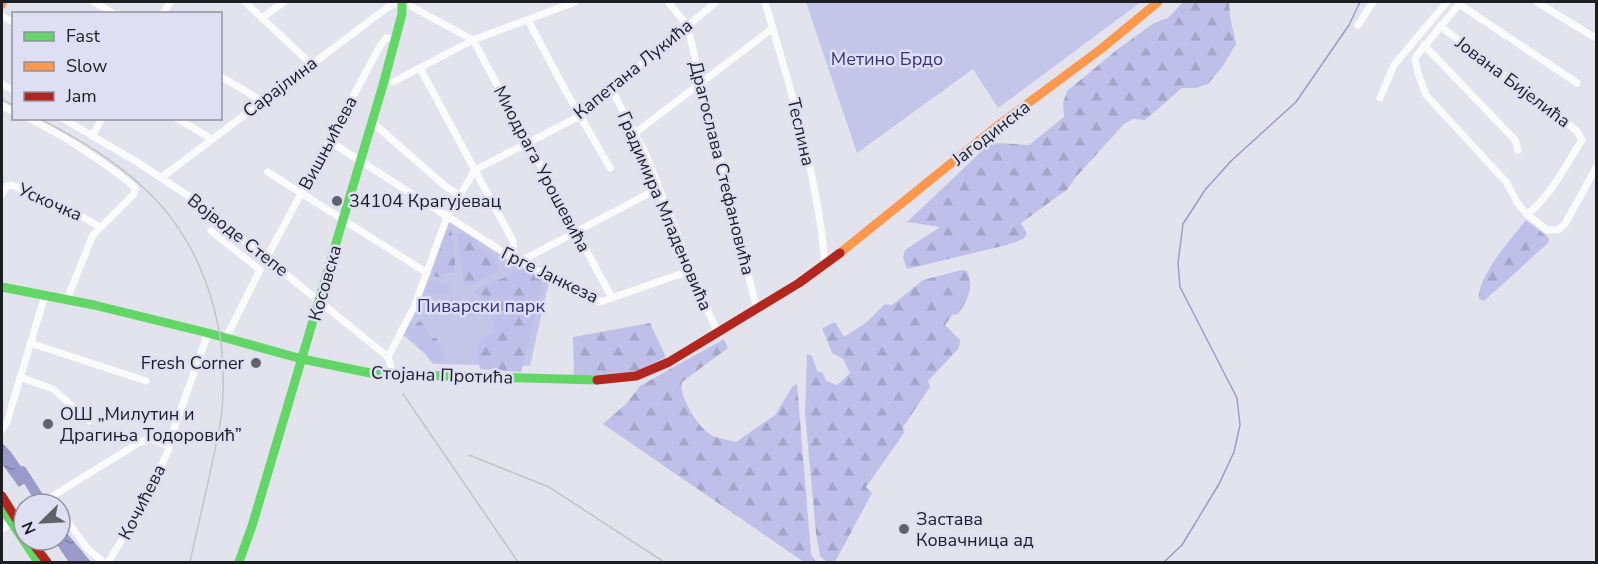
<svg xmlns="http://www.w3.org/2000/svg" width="1598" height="564" font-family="'Nunito Sans',sans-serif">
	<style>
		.green { fill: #c5c5ea }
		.forest { fill: url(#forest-firs) }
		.water { fill: url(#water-ripples) }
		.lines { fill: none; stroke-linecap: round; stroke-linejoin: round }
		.stream { stroke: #9c9acb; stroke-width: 1.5 }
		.river { stroke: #9c9acb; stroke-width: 10 }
		.street { stroke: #fbfbfc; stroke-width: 7 }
		.fast { stroke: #63d668; stroke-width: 9 }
		.slow { stroke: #ff974d; stroke-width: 9 }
		.jam { stroke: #b3261e; stroke-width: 9 }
		.rail { stroke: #c4c4c7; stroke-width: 1.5 }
		.poi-dot { fill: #62626b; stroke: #dedff3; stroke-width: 2 }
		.labels { text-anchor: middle; stroke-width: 5; stroke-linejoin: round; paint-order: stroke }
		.park-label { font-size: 18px; fill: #3b307f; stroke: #dedff3 }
		.street-label { font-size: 18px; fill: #1d1d24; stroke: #dedff3 }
		.poi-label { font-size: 18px; fill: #1d1d24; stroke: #dedff3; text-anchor: start }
	</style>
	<defs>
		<pattern id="forest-firs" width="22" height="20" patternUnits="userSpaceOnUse" patternTransform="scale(1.5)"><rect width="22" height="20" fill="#c0bfea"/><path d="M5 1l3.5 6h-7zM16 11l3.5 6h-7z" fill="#a5a4c9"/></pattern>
		<pattern id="water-ripples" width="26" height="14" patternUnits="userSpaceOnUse" patternTransform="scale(1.5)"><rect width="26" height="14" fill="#9c9acb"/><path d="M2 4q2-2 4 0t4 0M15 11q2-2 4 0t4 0" fill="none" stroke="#7f7da5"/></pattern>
	</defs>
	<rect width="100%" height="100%" fill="#e3e3ee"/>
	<g class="green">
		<path d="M806 2H1141L998 108 973 69 857 153Z"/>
		<path d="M449 219 550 277 530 366 433 364 425 354 402 334Z"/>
	</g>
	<g class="forest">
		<path d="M1183 2H1229L1230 17 1236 44 1223 66 1208 84 1196 88H1182L1145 120 1133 119 1124 124 1075 178 1068 189 1021 223 1027 234 1023 239 1007 245 907 269 903 257 905 250 940 227 907 222 985 148 995 143 1029 145 1064 117 1063 103 1067 91 1118 49 1154 23 1168 18Z"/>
		<path d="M1526 220 1549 238V242L1484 301 1479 299C1477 276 1512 238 1526 220Z"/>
		<path d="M447 230H451L455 252V273H443L438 278 431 274Z"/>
		<path d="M463 233 476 241 479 248 491 253 498 268V272L467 286 464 284 458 240V234Z"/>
		<path d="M519 268 537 277 542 282 541 292 521 372 480 369C476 350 473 342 493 333 498 319 482 302 474 290L508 276Z"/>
		<path d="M962 270 967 271C975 289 967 300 958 314L952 315 945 325 960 340 959 348 928 381 930 387 903 427 904 433 866 487 872 493 835 562H827L820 556 816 533 805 413 807 354 812 356 817 371 823 373 826 381 837 385 850 373 843 359 832 353 822 328 835 322 844 337 867 322 885 304 892 305 923 280Z"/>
		<path d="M433 282 448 285 451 289C445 295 433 295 425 292L428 284Z"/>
		<path d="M421 321 431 338H437L445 361 433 362 405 331 408 327 414 328 417 322Z"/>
		<path d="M650 323 666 357 628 375 574 376 573 337Z"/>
		<path d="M724 339 728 348 682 382C678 396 700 431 713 436 721 439 729 440 736 442L775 415 792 387 797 384 811 554 816 562H804L603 424 627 403 640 386Z"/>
	</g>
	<g class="water">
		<path d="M2 443 11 452 30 480 19 487 2 464Z"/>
		<path d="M60 525 91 562H70L68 561 54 540H60Z"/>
	</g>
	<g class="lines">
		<path class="stream" d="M1164 562 1182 545 1219 484 1234 452 1240 425 1237 398 1180 287 1178 263 1183 224 1205 190 1231 161 1296 102 1349 25 1360 2"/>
		<path class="river" d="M22 471 43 504"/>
		<g class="street">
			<path d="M94 2 114 14"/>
			<path d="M245 2 311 64"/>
			<path d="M403 2 473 40"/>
			<path d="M668 2 687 25 757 310"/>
			<path d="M765 2C790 88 818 174 825 265"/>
			<path d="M1461 2 1417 55 1415 59 1418 73 1426 95 1507 183 1518 204 1527 214 1547 230H1558L1565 224 1596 168"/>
			<path d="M1537 2 1594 37"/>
			<path d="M1459 4 1577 83"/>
			<path d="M163 14 170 2"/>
			<path d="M2 16 14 23"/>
			<path d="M262 18 284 2"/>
			<path d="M528 20 564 88 610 168"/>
			<path d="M1358 25 1373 2"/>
			<path d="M1440 26 1577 131 1582 140C1567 163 1549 199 1527 214"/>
			<path d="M473 40 612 298"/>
			<path d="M1424 45 1515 140 1518 150"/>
			<path d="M420 68 513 241 514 259"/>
			<path d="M220 76 262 101"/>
			<path d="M393 82 473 40 575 2"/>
			<path d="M2 84 14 91"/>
			<path d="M612 90 646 155 704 302 718 333"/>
			<path d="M1380 98 1394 65 1447 2"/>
			<path d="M2 106 14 112"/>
			<path d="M28 118C65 136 98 158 130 183L135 188 134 194 93 235 67 299"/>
			<path d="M62 118 137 162 193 199 388 357 393 375"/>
			<path d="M176 118 212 139"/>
			<path d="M372 122 445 186 459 195"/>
			<path d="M635 133 773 28"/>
			<path d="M92 136 102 118"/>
			<path d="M329 141 514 259 600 302 692 270"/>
			<path d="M268 172 427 273"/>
			<path d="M162 177 388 7 401 2"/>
			<path d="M2 194 7 186 12 185 72 211 100 227"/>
			<path d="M211 231 260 270 226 338"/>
			<path d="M267 257 380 46 386 38 396 39"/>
			<path d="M519 262 659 188"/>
			<path d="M30 343 146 381"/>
			<path d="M388 357 414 307 447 217 475 170 580 116 716 2"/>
			<path d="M20 377 53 389 89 421"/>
			<path d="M2 430 7 422 45 295"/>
			<path d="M55 504 51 497 140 442 151 439 164 444 170 440 208 333"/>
			<path d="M60 511 87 548 103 562"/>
			<path d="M2 529 11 523"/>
			<path d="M108 562 142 508 168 451 170 440"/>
		</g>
		<g class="fast">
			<path d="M2 287 94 305 208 333 302 359 375 374 597 380"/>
			<path d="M2 508 38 562"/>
			<path d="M239 562 252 526 383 85 402 14V2"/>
		</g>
		<g class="slow">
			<path d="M2 2V4"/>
			<path d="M840 253 996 127 1101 49 1158 2"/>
		</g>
		<g class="jam">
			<path d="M597 380 636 376 669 362 799 283 840 253"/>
			<path d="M2 496 18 522"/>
			<path d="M30 540 47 562"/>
		</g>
		<g class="rail">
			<path d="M2 99 14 106"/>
			<path d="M38 118C77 138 113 159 145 189 200 240 226 318 223 392 223 416 217 440 212 464 205 497 197 530 190 562"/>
			<path d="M403 394 518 562"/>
			<path d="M469 455 549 487 664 562"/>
		</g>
	</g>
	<g class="poi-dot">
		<circle cx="337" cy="201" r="6"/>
		<circle cx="256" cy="363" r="6"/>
		<circle cx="48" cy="424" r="6"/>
		<circle cx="904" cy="529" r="6"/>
	</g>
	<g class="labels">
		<g class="park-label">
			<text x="887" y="65">Метино Брдо</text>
			<text x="481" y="312">Пиварски парк</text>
		</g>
		<g class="street-label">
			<text transform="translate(633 69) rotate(-39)" y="6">Капетана Лукића</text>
			<text transform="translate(1513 82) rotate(37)" y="6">Јована Бијелића</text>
			<text transform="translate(280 87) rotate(-37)" y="6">Сарајлина</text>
			<text transform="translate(801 132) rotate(77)" y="6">Теслина</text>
			<text transform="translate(991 133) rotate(-38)" y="6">Јагодинска</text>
			<text transform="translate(328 143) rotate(-62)" y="6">Вишњићева</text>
			<text transform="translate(722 168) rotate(76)" y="6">Драгослава Стефановића</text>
			<text transform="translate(542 169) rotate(62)" y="6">Миодрага Урошевића</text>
			<text transform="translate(50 202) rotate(24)" y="6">Ускочка</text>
			<text transform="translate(665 211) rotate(67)" y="6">Градимира Младеновића</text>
			<text transform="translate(238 235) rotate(38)" y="6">Војводе Степе</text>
			<text transform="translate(550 275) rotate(26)" y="6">Грге Јанкеза</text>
			<text transform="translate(325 283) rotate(-74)" y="6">Косовска</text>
			<text transform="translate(442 375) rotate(2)" y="6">Стојана Протића</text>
			<text transform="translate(142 502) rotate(-63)" y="6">Кочићева</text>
		</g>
		<g class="poi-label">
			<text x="349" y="207">34104 Крагујевац</text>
			<text x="244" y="369" text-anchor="end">Fresh Corner</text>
			<text x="60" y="420">ОШ „Милутин и<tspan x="60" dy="21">Драгиња Тодоровић”</tspan></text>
			<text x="916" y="525">Застава<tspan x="916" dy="21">Ковачница ад</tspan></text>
		</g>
	</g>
	<rect width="1598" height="564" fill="none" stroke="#1d1d24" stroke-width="6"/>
	<rect x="12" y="12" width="210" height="108" fill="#dedff3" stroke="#9191a0" stroke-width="1.5"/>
	<rect x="24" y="32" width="30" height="9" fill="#63d668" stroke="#9191a0" stroke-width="1.5"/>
	<text x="66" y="42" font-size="18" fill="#1d1d24">Fast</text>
	<rect x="24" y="62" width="30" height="9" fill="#ff974d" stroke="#9191a0" stroke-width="1.5"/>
	<text x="66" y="72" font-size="18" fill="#1d1d24">Slow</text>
	<rect x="24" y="92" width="30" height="9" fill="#b3261e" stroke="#9191a0" stroke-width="1.5"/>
	<text x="66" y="102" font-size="18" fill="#1d1d24">Jam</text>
	<g transform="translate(42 522) rotate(246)"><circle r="28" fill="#dedff3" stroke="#9191a0" stroke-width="1.5"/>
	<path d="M0-4.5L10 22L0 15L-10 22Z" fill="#62626b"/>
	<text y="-9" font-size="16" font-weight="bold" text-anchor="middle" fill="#1d1d24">N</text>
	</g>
</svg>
